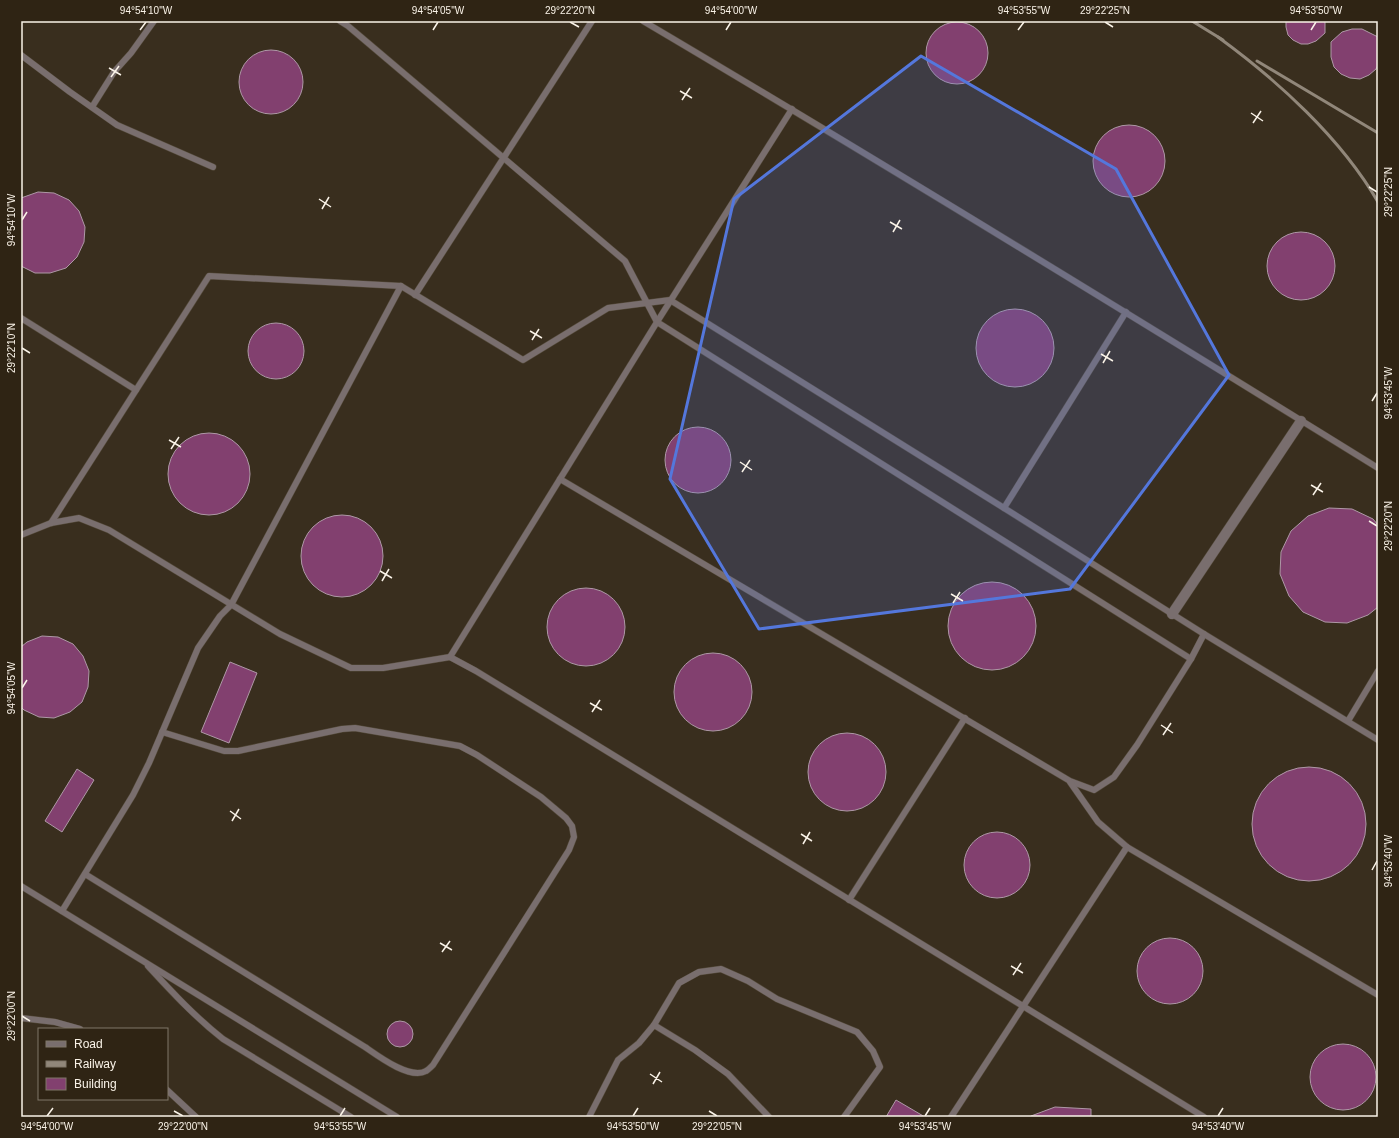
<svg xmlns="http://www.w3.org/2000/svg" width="1399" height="1138" font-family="Helvetica,sans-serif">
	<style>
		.building { fill: #82406f; stroke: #ae98a6 }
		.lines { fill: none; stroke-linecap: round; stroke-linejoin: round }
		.lane-casing { stroke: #544a3a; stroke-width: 7 }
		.street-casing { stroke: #544a3a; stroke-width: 11 }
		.lane { stroke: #796e6e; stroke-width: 6 }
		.street { stroke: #796e6e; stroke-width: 10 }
		.rail { stroke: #91877a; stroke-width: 3 }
		.marked { fill: #5477dc; fill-opacity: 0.2; stroke: #5477dc; stroke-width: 3; stroke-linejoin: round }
		.ticks { fill: none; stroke: #faf3e8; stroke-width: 1.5 }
		.neatline { fill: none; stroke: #faf3e8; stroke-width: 1.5 }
		.ticks-label { font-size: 10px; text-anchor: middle; fill: #faf3e8 }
	</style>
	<rect width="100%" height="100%" fill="#392e1e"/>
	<g class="building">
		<path d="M1286 21H1325V33L1316 41 1308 44H1301L1293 40 1288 35 1286 27Z"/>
		<circle cx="957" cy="53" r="31"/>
		<path d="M1352 29H1362L1378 37V65L1376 69 1369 75 1360 79 1350 78 1341 74 1334 67 1331 57V42L1342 32Z"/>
		<circle cx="271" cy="82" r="32"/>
		<circle cx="1129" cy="161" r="36"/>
		<path d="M38 192 54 193 69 200 79 211 85 227 84 242 77 257 66 268 50 273H35L21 266V198Z"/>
		<circle cx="1301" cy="266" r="34"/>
		<circle cx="1015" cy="348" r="39"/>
		<circle cx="276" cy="351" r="28"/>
		<circle cx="698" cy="460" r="33"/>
		<circle cx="209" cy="474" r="41"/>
		<path d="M1329 508 1352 509 1373 519 1378 525V607L1368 615 1347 623 1325 622 1303 612 1289 596 1280 574 1281 552 1291 531 1308 516Z"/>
		<circle cx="342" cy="556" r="41"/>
		<circle cx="992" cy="626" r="44"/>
		<circle cx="586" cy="627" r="39"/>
		<path d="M42 636 58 637 73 644 83 656 89 671 88 687 82 702 70 712 54 718 39 717 24 710 21 707V647L27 642Z"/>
		<circle cx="713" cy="692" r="39"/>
		<path d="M230 662 257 673 229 743 201 732Z"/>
		<circle cx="847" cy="772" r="39"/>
		<circle cx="1309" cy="824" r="57"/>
		<path d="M77 769 94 780 62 832 45 821Z"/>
		<circle cx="997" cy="865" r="33"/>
		<circle cx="1170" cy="971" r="33"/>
		<circle cx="400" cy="1034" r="13"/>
		<circle cx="1343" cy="1077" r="33"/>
		<path d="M896 1100 925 1117H886Z"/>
		<path d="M1055 1107 1091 1109V1117H1031V1116Z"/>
	</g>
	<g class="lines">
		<defs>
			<g id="lane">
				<path d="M340 21 348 26 625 261 657 322 1191 659"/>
				<path d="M643 21C890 167 1134 317 1378 468"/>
				<path d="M21 55 70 92 117 125 213 167"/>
				<path d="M92 107 114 72 131 53 154 21"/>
				<path d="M415 295 592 21"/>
				<path d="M21 318 136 390"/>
				<path d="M560 479 1070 781 1094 790 1114 777 1137 745 1191 659 1204 634"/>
				<path d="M1004 508 1126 312"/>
				<path d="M51 523 209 276 401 286 523 360 608 308 670 300 1004 508 1204 634 1378 740"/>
				<path d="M21 535 51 523 79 518 109 530 280 634 351 668H383L450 657 476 671 1204 1117"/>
				<path d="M450 657 657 322 792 109"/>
				<path d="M1348 721 1378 671"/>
				<path d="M1070 782 1098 822 1127 847 1378 995"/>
				<path d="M85 874 365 1047C378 1056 410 1080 426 1071 428 1070 431 1067 433 1065L569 850 574 837 572 826 566 818 541 797 477 755 460 746 355 728 342 729 238 751H224L162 732"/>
				<path d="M21 886 397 1117"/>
				<path d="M849 900 965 718"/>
				<path d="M62 911 133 795 149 763 198 648 220 616 231 605 401 286"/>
				<path d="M148 966C172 992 195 1017 223 1039L351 1117"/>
				<path d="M21 1018 55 1022 80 1029"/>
				<path d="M654 1025 679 983 699 972 721 969 748 981 777 999 857 1032 873 1051 880 1067 844 1117"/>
				<path d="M167 1090 196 1117"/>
				<path d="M589 1117 618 1060 639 1043 654 1025 695 1050 728 1074 769 1117"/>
				<path d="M951 1117 1127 847"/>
			</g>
			<path id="street" d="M1172 614 1301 421"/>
		</defs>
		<use href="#lane" class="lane-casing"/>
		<use href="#street" class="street-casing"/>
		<use href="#lane" class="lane"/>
		<use href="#street" class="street"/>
		<g class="rail">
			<path d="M1192 21 1223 40"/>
			<path d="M1218 37C1277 80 1341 138 1378 202"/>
			<path d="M1257 61 1378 133"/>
		</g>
	</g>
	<path class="marked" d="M921 56 1116 169 1229 375 1070 589 759 629 670 479 734 199Z"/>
	<path class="ticks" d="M570 22 579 27M1105 22 1113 27M140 30 146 22M433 30 438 22M726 30 731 22M1018 30 1024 22M1311 30 1316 22M109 68 121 75M111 77 119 66M680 91 692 98M682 100 690 88M1251 113 1263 121M1253 123 1261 111M1369 187 1377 192M319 199 331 207M322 209 329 197M22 220 27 212M890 222 902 229M893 232 900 220M530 331 542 338M532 340 539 329M22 348 30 353M1101 354 1113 361M1103 363 1110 351M1372 401 1377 393M169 440 181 447M171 449 179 437M740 462 752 470M742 472 750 460M1311 485 1323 492M1313 495 1321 483M1369 521 1377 526M380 571 392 578M382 581 389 569M951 594 963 601M953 603 960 592M22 688 27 680M590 703 602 710M592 712 600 700M1161 725 1173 733M1163 735 1171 723M230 811 241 819M232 821 239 809M801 834 812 841M803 844 810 832M1372 870 1377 861M440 943 452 950M442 952 450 941M1011 966 1023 973M1013 975 1021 963M22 1016 30 1021M650 1074 662 1082M653 1084 660 1072M174 1111 183 1116M709 1111 717 1116M47 1116 53 1108M340 1116 345 1108M633 1116 638 1108M925 1116 930 1108M1218 1116 1223 1108"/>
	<rect width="1399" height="1138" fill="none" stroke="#2f2414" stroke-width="44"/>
	<rect x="38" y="1028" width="130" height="72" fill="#2f2414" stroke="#807769"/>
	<rect x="46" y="1041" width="20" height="6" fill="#796e6e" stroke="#807769"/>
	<text x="74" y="1048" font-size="12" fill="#faf3e8">Road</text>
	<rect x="46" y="1061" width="20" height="6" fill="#91877a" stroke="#807769"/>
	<text x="74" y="1068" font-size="12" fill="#faf3e8">Railway</text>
	<rect x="46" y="1078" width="20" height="12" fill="#82406f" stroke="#807769"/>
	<text x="74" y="1088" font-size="12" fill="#faf3e8">Building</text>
	<rect x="22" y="22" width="1355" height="1094" class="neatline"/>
	<g class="ticks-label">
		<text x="146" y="14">94°54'10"W</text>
		<text x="438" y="14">94°54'05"W</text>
		<text x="570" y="14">29°22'20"N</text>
		<text x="731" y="14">94°54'00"W</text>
		<text x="1024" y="14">94°53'55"W</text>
		<text x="1105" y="14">29°22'25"N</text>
		<text x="1316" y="14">94°53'50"W</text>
		<text transform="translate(1388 192) rotate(-90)" y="4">29°22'25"N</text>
		<text transform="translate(11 220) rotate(-90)" y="4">94°54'10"W</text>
		<text transform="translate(11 348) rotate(-90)" y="4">29°22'10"N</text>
		<text transform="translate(1388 393) rotate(-90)" y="4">94°53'45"W</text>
		<text transform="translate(1388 526) rotate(-90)" y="4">29°22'20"N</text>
		<text transform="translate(11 688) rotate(-90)" y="4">94°54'05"W</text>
		<text transform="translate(1388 861) rotate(-90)" y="4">94°53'40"W</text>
		<text transform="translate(11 1016) rotate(-90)" y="4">29°22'00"N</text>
		<text x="47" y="1130">94°54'00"W</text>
		<text x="183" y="1130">29°22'00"N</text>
		<text x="340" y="1130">94°53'55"W</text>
		<text x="633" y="1130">94°53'50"W</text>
		<text x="717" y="1130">29°22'05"N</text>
		<text x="925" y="1130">94°53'45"W</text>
		<text x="1218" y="1130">94°53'40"W</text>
	</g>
</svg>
